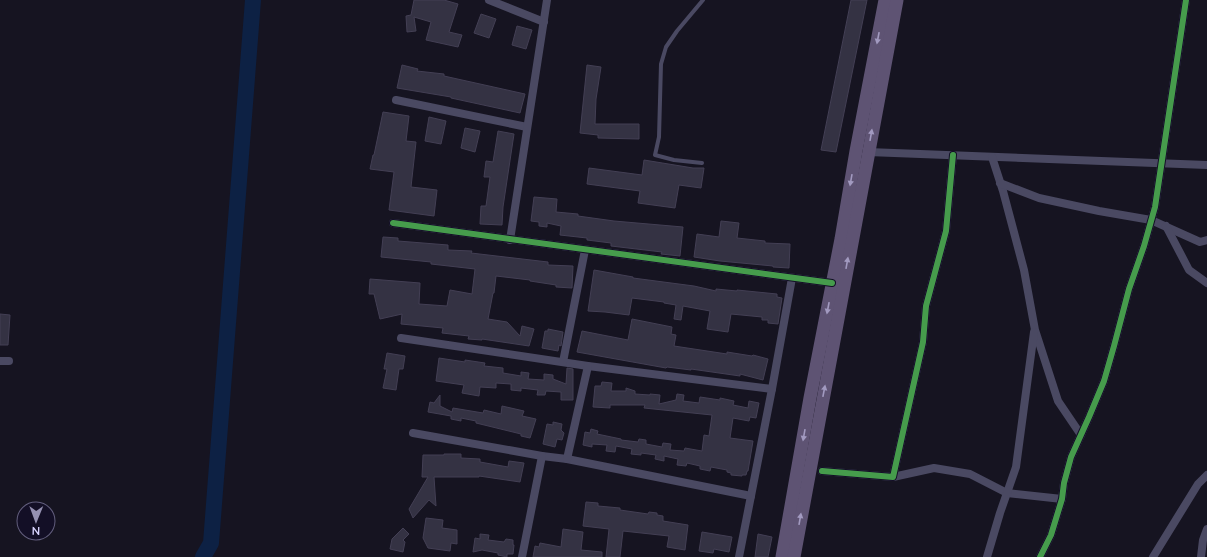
<svg xmlns="http://www.w3.org/2000/svg" width="1207" height="557" font-family="Lato,sans-serif">
	<style>
		.lines { fill: none; stroke-linecap: round; stroke-linejoin: round }
		.river { stroke: #0d2144; stroke-width: 16 }
		.building { fill: #343243; stroke: #433f54 }
		.service { stroke: #4a4962; stroke-width: 4 }
		.minor { stroke: #4a4962; stroke-width: 8 }
		.primary { stroke: #5e5373; stroke-width: 13 }
		.cycleway-casing { stroke: #130f26; stroke-width: 8 }
		.cycleway { stroke: #469c4c; stroke-width: 6 }
		.oneway { fill: #a29ac0 }
	</style>
	<rect width="100%" height="100%" fill="#161421"/>
	<g class="lines">
		<path class="river" d="M203 557 211 543 253 0"/>
	</g>
	<g class="building">
		<path d="M414 0H444L458 4 449 32 462 35 458 47 426 40 431 22 414 17 416 31 407 32 406 16 411 15Z"/>
		<path d="M851 0H867L836 152 821 150Z"/>
		<path d="M481 14 496 19 489 38 474 33Z"/>
		<path d="M517 26 532 30 526 49 512 45Z"/>
		<path d="M402 65 418 69 417 71 444 74V76L525 94 520 113 451 98V97L397 88Z"/>
		<path d="M587 65 601 67 596 99 595 124H639V139L598 138V135L580 133Z"/>
		<path d="M383 112 409 116 406 141 416 142 411 187 437 190 434 216 389 210 394 172 370 169 373 155H374Z"/>
		<path d="M429 117 446 121 441 144 425 141Z"/>
		<path d="M465 128 480 131 475 152 461 148Z"/>
		<path d="M498 131 514 134 503 207 502 225 480 224 481 206H486L490 177H484L486 161 493 162Z"/>
		<path d="M644 160 693 168H704L701 188 679 185 675 208 638 203 640 191 587 184 589 168 642 175Z"/>
		<path d="M534 197 557 199 556 212 578 214V216L614 221 683 227 680 256 661 254 662 252 611 246V243L587 240V238L560 235 561 226 547 223V227L539 226V222L531 221Z"/>
		<path d="M721 221 739 223 737 238 765 241V243L790 244 789 268 773 267V266L720 261 694 257 697 234 719 237Z"/>
		<path d="M383 237 398 238V241L448 245V250L472 251 471 253 548 262V265L573 266 572 288 556 287V285L530 281V280L496 276 494 293H493L488 319 507 322 520 336 522 326 534 329 529 346 482 339V340L468 339 469 336 442 333 443 328 401 324 402 314 380 319 374 294H369L370 279 420 283 419 304 447 306 450 290 472 294 475 269 431 264V262L381 257Z"/>
		<path d="M594 270 633 277V278L694 286 716 291V289L737 291V290L777 294V297L782 298 778 324 768 323V320H762V317L731 314 728 332 707 329 710 311 683 306 681 320 674 319 676 305 664 303V302L632 298 629 315 605 312 588 311Z"/>
		<path d="M0 314 10 315 8 345H0Z"/>
		<path d="M632 319 672 327 671 334 676 335 674 346 727 354V352L752 356 753 355 768 359 763 380 740 374V376L691 369V370L667 367 666 368 577 352 582 331 628 340Z"/>
		<path d="M548 329 563 332 561 346 559 345 558 351 542 348 545 331H548Z"/>
		<path d="M387 353 405 356 403 369H399L396 390 383 388 387 369H384Z"/>
		<path d="M439 358 465 362V360L485 363 484 366 503 368V373L521 376V372L529 373 528 379 544 380V374L553 375V379L566 384 567 368 573 369V400H561V392L546 391 545 395H537L538 390 521 388V391L511 390V384L496 383V388L480 387 479 396 462 393 464 385 436 381Z"/>
		<path d="M602 382 612 383 611 391H626V388L635 391V394L650 395V394L660 395 659 404 676 400 677 394 684 395 683 401 699 403 700 397 720 400V398L734 401 733 405 748 408 749 401 759 403 756 418 750 417 749 421 733 418 730 438 753 441 748 471H747L746 475H742V476L731 475V473L727 472V470L711 467 710 471 700 469V466L687 463 686 466 677 465 678 459 664 456V461L655 459 656 455 641 453V455L631 454 632 449 616 446 615 452 606 451 607 445 592 444V447L583 445 585 432 590 433 591 429 598 431 597 434 621 439V440L638 442 639 439 646 440V444L662 447 663 443 671 444 670 450 684 451 685 448 702 451 704 435 709 436 712 415 644 408 645 405H610V408L593 407 595 386H601Z"/>
		<path d="M440 395V406L452 412 453 408 483 413 484 410 501 414 502 406 524 411 522 416 536 419 530 438 521 436V434L476 423V421L461 418V421L451 419V416L428 412 430 402 434 403Z"/>
		<path d="M553 422 562 424 561 430 564 433 562 440 557 439 555 447 543 444 547 424 553 425Z"/>
		<path d="M444 454H461V458L480 459V462L508 467 509 461 524 463 520 482 479 476V477H434L436 506 429 500 413 518 409 509 428 477H422L423 455H444Z"/>
		<path d="M586 502 598 503V506L620 508V510L648 514 649 512 657 513V515L663 516V521L688 525 685 550 667 547 669 536 623 531 620 557H606L609 529 583 526Z"/>
		<path d="M426 518 443 520 442 528 457 530V544L451 543 450 551 428 548 423 538Z"/>
		<path d="M403 528 409 534 403 540 405 542 403 552 390 549 392 539Z"/>
		<path d="M563 529 583 532 581 550 602 552V557H533L535 546 539 547 540 543 561 547Z"/>
		<path d="M702 532 732 537 729 552 714 549 713 553 699 551Z"/>
		<path d="M480 534 489 535 488 540 504 542 506 539 513 540V545H514L513 554H507V557L498 555V553L482 550 473 552 475 538 480 539Z"/>
		<path d="M758 534 772 537 768 557H755Z"/>
	</g>
	<g class="lines">
		<path class="service" d="M702 163 674 160 655 155 659 137 661 64 666 47 677 31 703 0"/>
		<g class="minor">
			<path d="M489 0 544 22"/>
			<path d="M396 100 527 127"/>
			<path d="M868 152 1207 165"/>
			<path d="M992 157 1003 191 1024 270 1035 330 1058 401 1081 435"/>
			<path d="M1000 183 1039 198 1099 211 1151 220 1200 242 1207 240"/>
			<path d="M393 223 832 283"/>
			<path d="M1166 226 1189 270 1207 283"/>
			<path d="M510 240 547 0"/>
			<path d="M401 338 588 366 772 389"/>
			<path d="M0 361H9"/>
			<path d="M563 362 585 250"/>
			<path d="M413 433 542 456 567 459 751 496"/>
			<path d="M567 459 588 366"/>
			<path d="M822 471 893 477 923 342 926 306 946 231 953 155"/>
			<path d="M893 477 934 468 970 474 1007 493 1062 499"/>
			<path d="M522 557 542 456"/>
			<path d="M739 557 772 389 792 278"/>
			<path d="M987 557 1000 513 1016 467 1034 332"/>
			<path d="M1040 557 1051 535 1062 499 1064 483 1071 457 1089 417 1104 381 1114 346 1129 289 1144 246 1155 207 1186 0"/>
			<path d="M1153 557 1198 484 1207 475"/>
			<path d="M1201 557 1203 540 1207 529"/>
		</g>
		<g class="primary">
			<path d="M782 557 810 398 841 239 856 151 885 0"/>
			<path d="M794 557 897 0"/>
		</g>
		<defs>
			<g id="cycleway">
				<path d="M393 223 832 283"/>
				<path d="M822 471 893 477 923 342 926 306 946 231 953 155"/>
				<path d="M1040 557 1051 535 1062 499 1064 483 1071 457 1089 417 1104 381 1114 346 1129 289 1144 246 1155 207 1186 0"/>
			</g>
		</defs>
		<use href="#cycleway" class="cycleway-casing"/>
		<use href="#cycleway" class="cycleway"/>
	</g>
	<defs><path id="oneway-solid" d="M-6-.8H1V-3.2L6.5 0L1 3.2V.8H-6Z"/></defs>
	<g class="oneway">
		<use href="#oneway-solid" transform="translate(878 38) rotate(101)"/>
		<use href="#oneway-solid" transform="translate(871 135) rotate(-80)"/>
		<use href="#oneway-solid" transform="translate(851 180) rotate(100)"/>
		<use href="#oneway-solid" transform="translate(847 263) rotate(-80)"/>
		<use href="#oneway-solid" transform="translate(828 308) rotate(101)"/>
		<use href="#oneway-solid" transform="translate(824 391) rotate(-79)"/>
		<use href="#oneway-solid" transform="translate(804 435) rotate(100)"/>
		<use href="#oneway-solid" transform="translate(800 519) rotate(-80)"/>
	</g>
	<g transform="translate(36 521) rotate(181)"><circle r="19" fill="#130f26" stroke="#625e7d"/>
	<path d="M0-3L7 15L0 10L-7 15Z" fill="#9591b1"/>
	<text y="-6" font-size="11" font-weight="bold" text-anchor="middle" fill="#d9d4ff">N</text>
	</g>
</svg>
